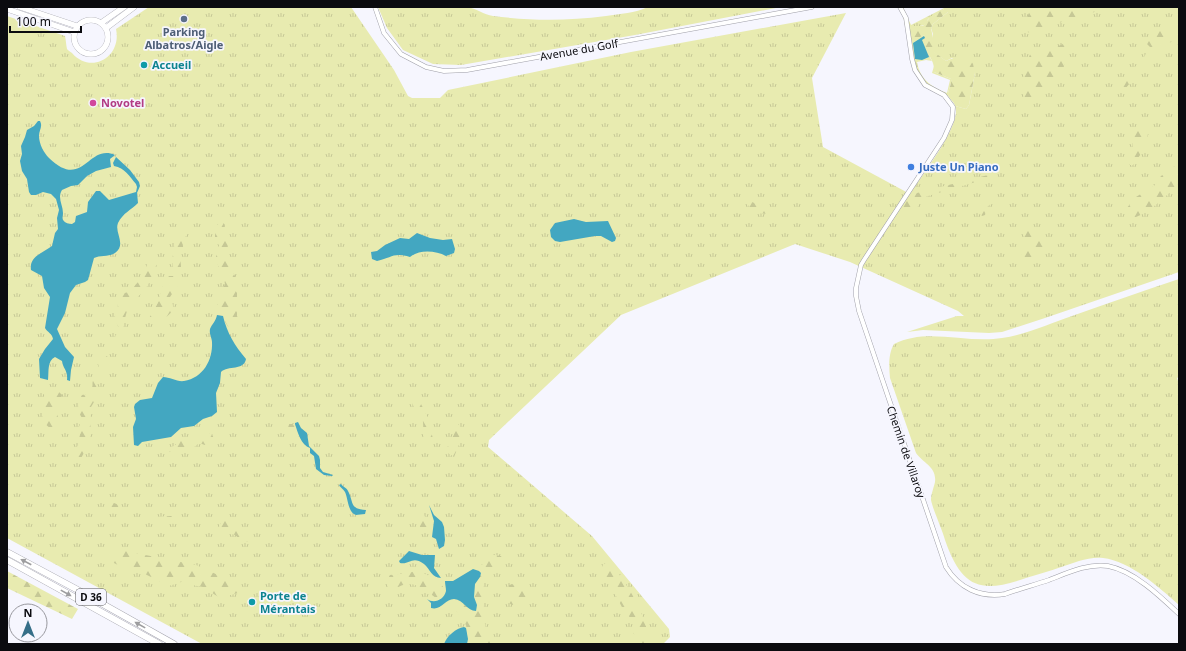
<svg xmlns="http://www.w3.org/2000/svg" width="1186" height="651" font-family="'Noto Sans',sans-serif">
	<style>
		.grass { fill: url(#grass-tufts); fill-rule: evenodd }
		.forest { fill: url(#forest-firs) }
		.garden { fill: #e8ebb0 }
		.water { fill: #43a7c1 }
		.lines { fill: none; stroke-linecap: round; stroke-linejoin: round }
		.street-casing { stroke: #9e9ea7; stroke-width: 5 }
		.secondary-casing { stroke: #9e9ea7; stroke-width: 6 }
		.primary-casing { stroke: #9e9ea7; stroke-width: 7 }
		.street { stroke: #fff; stroke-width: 4 }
		.secondary { stroke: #fff; stroke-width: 5.5 }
		.primary { stroke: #fff; stroke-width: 6 }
		.oneway { fill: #9d9d9f }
		.service-dot { fill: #5c6f8a; stroke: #f6f6fe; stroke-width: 1.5 }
		.culture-dot { fill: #0f9aa8; stroke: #f6f6fe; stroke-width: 1.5 }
		.hotel-dot { fill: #d1479c; stroke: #f6f6fe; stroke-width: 1.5 }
		.shop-dot { fill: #3f7fe0; stroke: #f6f6fe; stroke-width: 1.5 }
		.labels { text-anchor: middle; stroke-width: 3.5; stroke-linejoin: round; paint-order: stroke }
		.shield { fill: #f6f6fe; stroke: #525257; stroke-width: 1 }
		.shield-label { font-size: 10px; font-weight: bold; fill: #0b0b0f }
		.service-label { font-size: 11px; font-weight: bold; fill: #4e5e75; stroke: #f6f6fe }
		.street-label { font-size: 11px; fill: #0b0b0f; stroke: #f6f6fe }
		.culture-label { font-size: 11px; font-weight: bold; fill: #0d838f; stroke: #f6f6fe; text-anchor: start }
		.hotel-label { font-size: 11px; font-weight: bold; fill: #b23c85; stroke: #f6f6fe; text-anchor: start }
		.shop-label { font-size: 11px; font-weight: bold; fill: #366cbe; stroke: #f6f6fe; text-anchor: start }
	</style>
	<defs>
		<pattern id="grass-tufts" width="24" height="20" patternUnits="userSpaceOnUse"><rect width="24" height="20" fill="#e8ebb0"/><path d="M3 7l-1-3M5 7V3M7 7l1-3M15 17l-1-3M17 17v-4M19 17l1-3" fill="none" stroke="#c6c896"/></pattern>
		<pattern id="forest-firs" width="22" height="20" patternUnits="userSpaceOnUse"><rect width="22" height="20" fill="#e8ebb0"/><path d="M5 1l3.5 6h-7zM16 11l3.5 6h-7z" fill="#c6c896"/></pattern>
	</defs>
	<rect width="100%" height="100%" fill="#f6f6fe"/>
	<g class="grass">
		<path d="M149 7H351L394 70 408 96 412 98H440L448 90 631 52 846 13 812 78 823 147 910 194C922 175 955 133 956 112 956 109 955 106 954 103 947 91 932 90 923 80 911 64 906 27 901 7H903L911 25 946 7H1179V272L1045 318 1002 332 989 333 923 330 907 332 957 316H964L958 311 850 262 795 244 621 315 489 440 488 447 592 536 669 629 670 637 663 644H202L7 538V16L65 36C66 40 66 45 67 49 68 50 70 52 72 53 91 75 122 57 116 29ZM944 9 948 12 933 24 931 28 933 34 932 51 946 61 952 58 975 73 969 105 966 109 955 106C954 101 949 99 948 95 948 89 952 85 951 79L934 72C935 63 933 65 930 57 926 50 926 42 925 35L921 36 913 26C921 26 926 27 928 19L935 16ZM926 60 932 61 934 66 932 73 950 80 947 93C931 87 920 79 917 62Z"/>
		<path d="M378 7C408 7 438 5 467 7 476 8 484 15 493 16 533 21 566 21 606 16 620 14 635 13 648 7H781L635 35 461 65 433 64 403 50 387 28Z"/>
		<path d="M1179 279V377L1177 378 1179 384V605C1160 588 1130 561 1103 558 1095 557 1087 559 1079 561 1061 567 1044 573 1026 578 980 594 962 588 945 540 942 529 933 510 931 500 931 494 934 487 935 482 937 467 923 463 916 453L890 378C889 367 888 354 894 344 927 327 967 344 1002 338 1025 335 1051 323 1072 316 1108 303 1143 291 1179 279Z"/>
	</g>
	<g class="forest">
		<path d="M1032 7H1103L1078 21H1064L1036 33H1029L1026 29 1028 15Z"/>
		<path d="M946 8 948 10V12L933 24 931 28 933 38 937 41 938 45 933 51 946 61C955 57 960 56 969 58L973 64 975 73 969 105 966 109 955 106C954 101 949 99 948 95 948 89 952 85 951 79L934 72C935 61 929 58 926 48 925 44 925 39 925 35L914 39 911 29 913 26H923L931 16H935L937 13Z"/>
		<path d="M1179 22V38C1172 41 1163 47 1156 49L1153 55C1144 60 1139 68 1131 75L1130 83 1125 89 1121 85 1129 73 1143 59 1150 47 1146 43 1149 39 1156 37 1160 29 1174 28Z"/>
		<path d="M1065 43 1070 47C1067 72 1048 86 1029 101L1024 100C1020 83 1025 65 1032 50L1044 55 1050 50Z"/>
		<path d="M1136 127 1148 130C1148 145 1142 153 1133 165H1130L1129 157 1133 147 1131 133Z"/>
		<path d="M1179 163V183C1168 195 1144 218 1128 219L1126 209 1136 197 1155 185 1161 176Z"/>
		<path d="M996 173V176L928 196 921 199 915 213 905 220 900 217 898 212 909 195Z"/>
		<path d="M746 199 771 211 770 213C759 216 750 210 745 200Z"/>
		<path d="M982 200H988L993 202 987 207 985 215 982 216 980 214V210L984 207 981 201Z"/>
		<path d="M219 206 223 209 222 219 225 226C221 235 224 237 228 244L227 255 228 260 237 281 233 282 232 285 237 293V316L242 325 243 331 240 332 235 329 229 328 218 311 217 306 220 300V295L225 284 222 272 215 261 219 245 215 240V235L219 221 217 210Z"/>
		<path d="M1028 227 1047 239 1054 238 1058 244 1051 249 1026 262 1019 261 1026 240 1022 232Z"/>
		<path d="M182 231 187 232V235C179 242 184 242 183 250 181 256 180 250 180 256 180 260 181 263 181 267L177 269H174C170 262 175 241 178 233Z"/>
		<path d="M148 262H153L157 265C153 275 149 285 142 293 137 298 131 301 128 309 123 320 125 330 118 341L115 336C123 329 115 324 115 315 115 313 117 309 118 306 113 295 124 292 132 292 134 284 139 282 143 277 147 273 145 267 148 262Z"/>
		<path d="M169 276H175L177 280 178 285 170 297C170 299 173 304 173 306 173 317 157 322 149 323L148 320C152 313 156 307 159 300 160 296 160 293 161 290 163 285 166 280 169 276Z"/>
		<path d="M107 356 110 357 97 381V397L91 407 90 442 80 460H77L74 457V455L77 453V447L80 441 79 439 81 430 79 427 82 418C77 411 77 403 82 395 91 394 94 388 92 379 98 374 100 372 98 363Z"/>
		<path d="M52 389 58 391 62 395 57 413 59 422 58 425 56 428 51 429 44 423 42 413 45 408 44 393 46 391Z"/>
		<path d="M419 400 429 420 430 427 434 443 429 446C421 439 424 431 423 422 421 414 415 410 412 403Z"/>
		<path d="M289 424H295L301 440 298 443 295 436 290 433 288 428Z"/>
		<path d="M453 424H458L462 429 459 439 460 442 454 457 448 453 447 448 454 434 451 427Z"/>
		<path d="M206 432C214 434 215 437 211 444L205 445 199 443 193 448 186 451 181 447 167 453 165 449 174 446 184 438 187 437 190 440 199 437 202 433Z"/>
		<path d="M109 501 119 505 117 513C110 515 102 512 105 504Z"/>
		<path d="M413 507H419L427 520V527H420Z"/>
		<path d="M171 516 178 522 176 524 164 523 156 517Z"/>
		<path d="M224 519 240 531H248L251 533V542L242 541 235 535 221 531 219 527 222 520Z"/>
		<path d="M110 548 196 565 218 575 239 588 238 593 220 598 203 587 192 585 184 581 169 586 141 572 128 570 108 560V552Z"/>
		<path d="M494 555 501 556 504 563C498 568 488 571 484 578 483 581 484 619 485 624 486 632 490 637 493 644H469L466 625 453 606 454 601 457 600 466 606 477 605C472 596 474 584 480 577L476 569H473L483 564Z"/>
		<path d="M608 561C627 581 647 617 650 644H641L638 638 633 633 634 627 632 619 625 613 612 588 602 577V566Z"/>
		<path d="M7 571 78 609 72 619 7 588Z"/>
		<path d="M416 571C424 572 442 582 445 590L442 596 436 598C428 592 418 583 407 584 399 585 398 590 388 587L387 580 390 575 408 573Z"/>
		<path d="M514 584 517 587 523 585 528 587 532 596V597L512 605 509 603V585Z"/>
	</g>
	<path class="garden" d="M10 18 33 30 22 53 7 45V24Z"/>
	<g class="water">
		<path d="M924 36 925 38 922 40 929 57 922 60 915 59 913 43Z"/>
		<path d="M38 121H40C43 127 39 130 39 136 39 144 44 153 49 158 83 191 88 143 115 155L110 159 111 167 96 171 87 176 78 185 71 186 62 190C57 198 63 205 63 213 63 216 62 217 63 220 65 223 69 224 72 224L75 222 76 216 87 212 88 202 96 191H100L109 200 136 192 137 187 136 184C129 176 125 168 114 166L113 163 116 157 130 170 139 182 140 186 137 193 138 203C131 210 123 213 118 223 114 233 127 244 115 253 110 257 100 255 94 258L88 280 85 282 76 285 70 293 65 313 57 329 65 347 74 357 71 370 70 381 67 380C68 370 63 369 62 361L55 357C47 361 49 371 48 380L40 378 39 359 45 349 53 339C52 333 48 333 45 328L50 297 44 288 42 276 31 270C29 256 43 253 52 246L55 233 58 229 57 218 59 210 56 199 51 194 43 192 36 195H31L29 192 27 179 22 171 20 161 22 154 21 146 25 137 27 130 34 126Z"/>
		<path d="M574 219 586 222 608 221 616 238 615 241 612 242 601 236H595L560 242 555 241 551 237 550 230 555 223Z"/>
		<path d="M417 233 430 238 443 240 452 239 455 249 454 253 446 256C436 251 420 249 410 257 393 252 392 258 377 261L372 259 371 252 377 251 385 245 400 238 409 239Z"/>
		<path d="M217 315 223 316C227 333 235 346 246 359 244 371 228 365 221 372L220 383 216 393 217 412 212 416 203 419 194 426 181 428 171 437 142 442 138 446 134 445 133 427 136 419 134 407 135 404 140 400 152 398 158 383 163 377C170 377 177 382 184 381 203 378 213 360 212 342 212 338 209 334 210 329 212 324 216 321 217 315Z"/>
		<path d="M298 422 301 428 307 433 309 446 319 456 320 460V468L323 472 333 475 332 476 324 475 316 469 314 456 310 453V448C301 445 298 433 295 424V423Z"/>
		<path d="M341 484C343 487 347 488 348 491 354 502 349 509 366 510L365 514C362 514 358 515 356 515 348 513 348 498 345 492 343 489 341 488 339 485Z"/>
		<path d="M429 505 434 515 442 522 444 527 445 540 444 546 439 549 436 539 432 537 434 521Z"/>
		<path d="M409 551 422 555H435L434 568 441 578C432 578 430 569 424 564 412 555 410 565 400 563L399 561Z"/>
		<path d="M473 569 479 571 481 573 480 577 475 584 474 597 477 605 476 611C467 611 464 600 454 599 445 599 441 611 431 608V603L427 599C434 604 444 600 446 591 446 588 445 584 445 581H453Z"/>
		<path d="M464 627 466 628 468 639 467 644H444C447 636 456 628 464 627Z"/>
	</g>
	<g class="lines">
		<defs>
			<g id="street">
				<path d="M375 7 384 33 401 54 426 67 444 71 467 70 812 7"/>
				<path d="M900 7 906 18 912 59 915 70 925 85 944 95 953 107 952 120 944 138 864 260 861 265 856 288V296L859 311 946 567C959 588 980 598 1005 594 1019 589 1034 585 1049 580 1067 573 1088 563 1108 566 1134 571 1160 596 1179 614"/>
			</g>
			<g id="secondary">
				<path d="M20 7 77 26"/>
				<path d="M7 9 74 32"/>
				<circle cx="91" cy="37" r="17"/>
				<path d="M101 23 124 7"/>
				<path d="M106 28 134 7"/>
			</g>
			<g id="primary">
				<path d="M7 552 76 589 174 644"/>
				<path d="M7 560 159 644"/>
			</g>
		</defs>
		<use href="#street" class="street-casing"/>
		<use href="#secondary" class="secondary-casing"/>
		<use href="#primary" class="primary-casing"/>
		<use href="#street" class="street"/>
		<use href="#secondary" class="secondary"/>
		<use href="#primary" class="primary"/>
	</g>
	<defs><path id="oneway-solid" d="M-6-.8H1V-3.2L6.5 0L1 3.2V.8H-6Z"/></defs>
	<g class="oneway">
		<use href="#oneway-solid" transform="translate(26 562) rotate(-152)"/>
		<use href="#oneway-solid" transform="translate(66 593) rotate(29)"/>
		<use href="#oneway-solid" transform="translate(140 625) rotate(-151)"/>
	</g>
	<circle class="service-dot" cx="184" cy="19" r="4"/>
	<g class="culture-dot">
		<circle cx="144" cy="65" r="4"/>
		<circle cx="252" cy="602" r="4"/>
	</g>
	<circle class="hotel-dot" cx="93" cy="103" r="4"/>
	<circle class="shop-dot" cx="911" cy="167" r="4"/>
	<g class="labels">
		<rect class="shield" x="76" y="589" width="30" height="16" rx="3"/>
		<g class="shield-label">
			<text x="91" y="601">D 36</text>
		</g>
		<g class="service-label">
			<text x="184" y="36">Parking<tspan x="184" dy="13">Albatros/Aigle</tspan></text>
		</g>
		<g class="street-label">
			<text transform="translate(579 50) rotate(-10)" y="4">Avenue du Golf</text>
			<text transform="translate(906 452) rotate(71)" y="4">Chemin de Villaroy</text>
		</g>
		<g class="culture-label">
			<text x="152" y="69">Accueil</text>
			<text x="260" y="600">Porte de<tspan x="260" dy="13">Mérantais</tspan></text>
		</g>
		<g class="hotel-label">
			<text x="101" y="107">Novotel</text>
		</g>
		<g class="shop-label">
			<text x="919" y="171">Juste Un Piano</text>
		</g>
	</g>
	<rect width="1186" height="651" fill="none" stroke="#0b0b0f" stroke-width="16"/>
	<g transform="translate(28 623)"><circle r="19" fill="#f6f6fe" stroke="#98989e"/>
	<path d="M0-3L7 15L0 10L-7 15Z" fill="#366f88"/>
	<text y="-6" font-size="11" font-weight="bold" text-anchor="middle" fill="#0b0b0f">N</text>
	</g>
	<path d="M10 26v6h71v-6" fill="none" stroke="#0b0b0f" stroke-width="2"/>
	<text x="16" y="26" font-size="12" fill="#0b0b0f" stroke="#f6f6fe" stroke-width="3" paint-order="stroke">100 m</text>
</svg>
